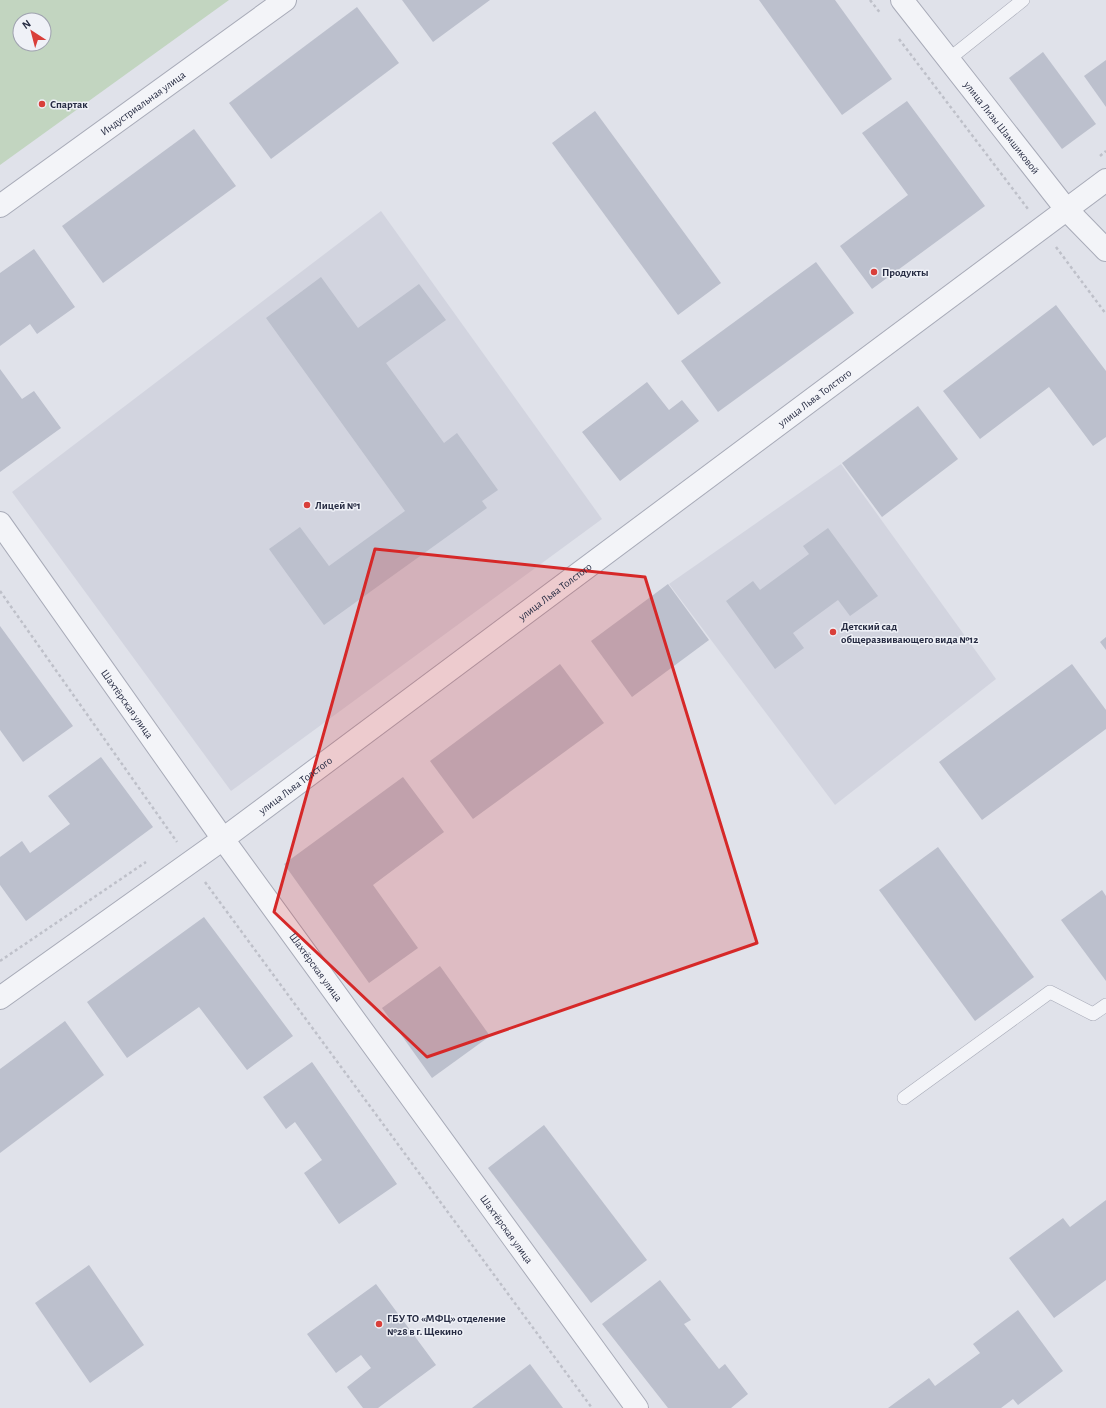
<svg xmlns="http://www.w3.org/2000/svg" width="1106" height="1408" font-family="'Alegreya Sans',sans-serif">
	<style>
		.built { fill: #d2d4df }
		.pitch { fill: #c2d5c0; fill-rule: evenodd }
		.building { fill: #bcc0cd }
		.lines { fill: none; stroke-linecap: round; stroke-linejoin: round }
		.service-casing { stroke: #a8abb8; stroke-width: 14 }
		.minor-casing { stroke: #a8abb8; stroke-width: 24 }
		.path { stroke: #bec0c9; stroke-width: 2.5; stroke-dasharray: 3 3; stroke-linecap: butt }
		.service { stroke: #f3f4f8; stroke-width: 13 }
		.minor { stroke: #f3f4f8; stroke-width: 22 }
		.marked { fill: #d62828; fill-opacity: 0.2; stroke: #d62828; stroke-width: 3; stroke-linejoin: round }
		.poi-dot { fill: #d93f3a; stroke: #eff1f7; stroke-width: 1.5 }
		.labels { text-anchor: middle; stroke-width: 3; stroke-linejoin: round; paint-order: stroke }
		.street-label { font-size: 11px; fill: #272c43; stroke: #eff1f7 }
		.poi-label { font-size: 11px; font-weight: bold; fill: #272c43; stroke: #eff1f7; text-anchor: start }
	</style>
	<rect width="100%" height="100%" fill="#e0e2ea"/>
	<g class="built">
		<path d="M381 211 602 519 231 791 12 492Z"/>
		<path d="M841 464 996 679 835 805 669 584Z"/>
	</g>
	<path class="pitch" d="M0 0H229L0 165ZM20 20H44V44H20Z"/>
	<g class="building">
		<path d="M402 0H490L433 42Z"/>
		<path d="M759 0H835L892 79 842 115Z"/>
		<path d="M357 7 399 63 271 159 229 103Z"/>
		<path d="M1043 52 1096 124 1062 149 1009 78Z"/>
		<path d="M1106 60V107L1084 76Z"/>
		<path d="M907 101 985 206 872 289 840 246 908 195 862 133Z"/>
		<path d="M595 111 721 283 678 315 552 143Z"/>
		<path d="M194 129 236 186 103 283 62 226Z"/>
		<path d="M34 249 75 307 37 334 30 324 0 346V273Z"/>
		<path d="M816 262 854 313 718 412 681 361Z"/>
		<path d="M321 277 358 328 419 284 446 320 386 363 444 443 457 433 498 490 482 501 487 508 324 625 269 549 300 527 329 566 405 511 266 318Z"/>
		<path d="M1056 305 1106 371V437L1093 446 1049 387 980 439 943 391Z"/>
		<path d="M0 369 22 399 34 391 61 428 0 472Z"/>
		<path d="M647 382 669 410 682 400 699 421 620 481 582 432Z"/>
		<path d="M918 406 958 459 882 517 842 463Z"/>
		<path d="M828 528 878 596 850 616 838 600 793 633 804 648 775 669 726 601 753 581 760 590 809 554 803 546Z"/>
		<path d="M668 584 709 640 632 697 591 641Z"/>
		<path d="M0 626 73 726 23 762 0 730Z"/>
		<path d="M1106 637V650L1100 642Z"/>
		<path d="M560 664 604 723 473 819 430 761Z"/>
		<path d="M1072 664 1106 710V729L982 820 939 762Z"/>
		<path d="M101 757 153 827 26 921 0 885V857L22 841 30 853 70 824 48 796Z"/>
		<path d="M403 777 444 832 373 885 418 948 369 983 284 864Z"/>
		<path d="M938 847 1034 977 975 1021 879 890Z"/>
		<path d="M1102 890 1106 896V981L1061 920Z"/>
		<path d="M204 917 293 1036 247 1070 199 1007 127 1058 87 1002Z"/>
		<path d="M440 966 490 1036 432 1078 382 1008Z"/>
		<path d="M65 1021 104 1075 0 1153V1069Z"/>
		<path d="M312 1062 397 1184 339 1224 304 1173 322 1160 295 1122 286 1129 263 1097Z"/>
		<path d="M544 1125 647 1260 591 1303 488 1168Z"/>
		<path d="M1106 1200V1280L1054 1318 1009 1258 1063 1218 1070 1227Z"/>
		<path d="M89 1265 144 1345 90 1383 35 1303Z"/>
		<path d="M660 1280 691 1320 684 1324 719 1369 725 1364 748 1394 731 1408H668L602 1324Z"/>
		<path d="M376 1284 436 1365 378 1408H363L347 1387 371 1368 361 1355 336 1373 307 1334Z"/>
		<path d="M1018 1310 1063 1371 1018 1405 1013 1399 1001 1408H888L929 1378 935 1386 980 1353 973 1344Z"/>
		<path d="M530 1364 563 1408H472Z"/>
	</g>
	<g class="lines">
		<defs>
			<g id="service">
				<path d="M949 59 1023 0"/>
				<path d="M904 1098 1050 992 1093 1014 1106 1005"/>
			</g>
			<g id="minor">
				<path id="s1" d="M902 0 1066 209 1106 250"/>
				<path id="s2" d="M0 206 285 0"/>
				<path id="s3" d="M0 523 223 839 637 1408"/>
				<path id="s4" d="M0 998 223 839 1106 180"/>
			</g>
		</defs>
		<use href="#service" class="service-casing"/>
		<use href="#minor" class="minor-casing"/>
		<g class="path">
			<path d="M870 0 881 14"/>
			<path d="M899 39 1028 209"/>
			<path d="M1100 156 1106 151"/>
			<path d="M1056 247 1106 314"/>
			<path d="M0 591 177 842"/>
			<path d="M205 882 592 1408"/>
			<path d="M0 961 146 862"/>
		</g>
		<use href="#service" class="service"/>
		<use href="#minor" class="minor"/>
	</g>
	<path class="marked" d="M375 549 645 577 757 943 427 1057 274 912Z"/>
	<g class="poi-dot">
		<circle cx="42" cy="104" r="4"/>
		<circle cx="874" cy="272" r="4"/>
		<circle cx="307" cy="505" r="4"/>
		<circle cx="833" cy="632" r="4"/>
		<circle cx="379" cy="1324" r="4"/>
	</g>
	<g class="labels">
		<g class="street-label">
			<text dy="4" stroke="none"><textPath href="#s2" startOffset="176">Индустриальная улица</textPath></text>
			<text dy="4" stroke="none"><textPath href="#s1" startOffset="162">улица Лизы Шамшиковой</textPath></text>
			<text dy="4" stroke="none"><textPath href="#s4" startOffset="1012">улица Льва Толстого</textPath></text>
			<text dy="4" stroke="none"><textPath href="#s4" startOffset="688">улица Льва Толстого</textPath></text>
			<text dy="4" stroke="none"><textPath href="#s3" startOffset="221">Шахтёрская улица</textPath></text>
			<text dy="4" stroke="none"><textPath href="#s4" startOffset="364">улица Льва Толстого</textPath></text>
			<text dy="4" stroke="none"><textPath href="#s3" startOffset="545">Шахтёрская улица</textPath></text>
			<text dy="4" stroke="none"><textPath href="#s3" startOffset="869">Шахтёрская улица</textPath></text>
		</g>
		<g class="poi-label">
			<text x="50" y="108">Спартак</text>
			<text x="882" y="276">Продукты</text>
			<text x="315" y="509">Лицей №1</text>
			<text x="841" y="630">Детский сад<tspan x="841" dy="13">общеразвивающего вида №12</tspan></text>
			<text x="387" y="1322">ГБУ ТО «МФЦ» отделение<tspan x="387" dy="13">№28 в г. Щекино</tspan></text>
		</g>
	</g>
	<g transform="translate(32 32) rotate(324)"><circle r="19" fill="#eff1f7" stroke="#9fa2af"/>
	<path d="M0-3L7 15L0 10L-7 15Z" fill="#d93f3a"/>
	<text y="-6" font-size="11" font-weight="bold" text-anchor="middle" fill="#272c43">N</text>
	</g>
</svg>
